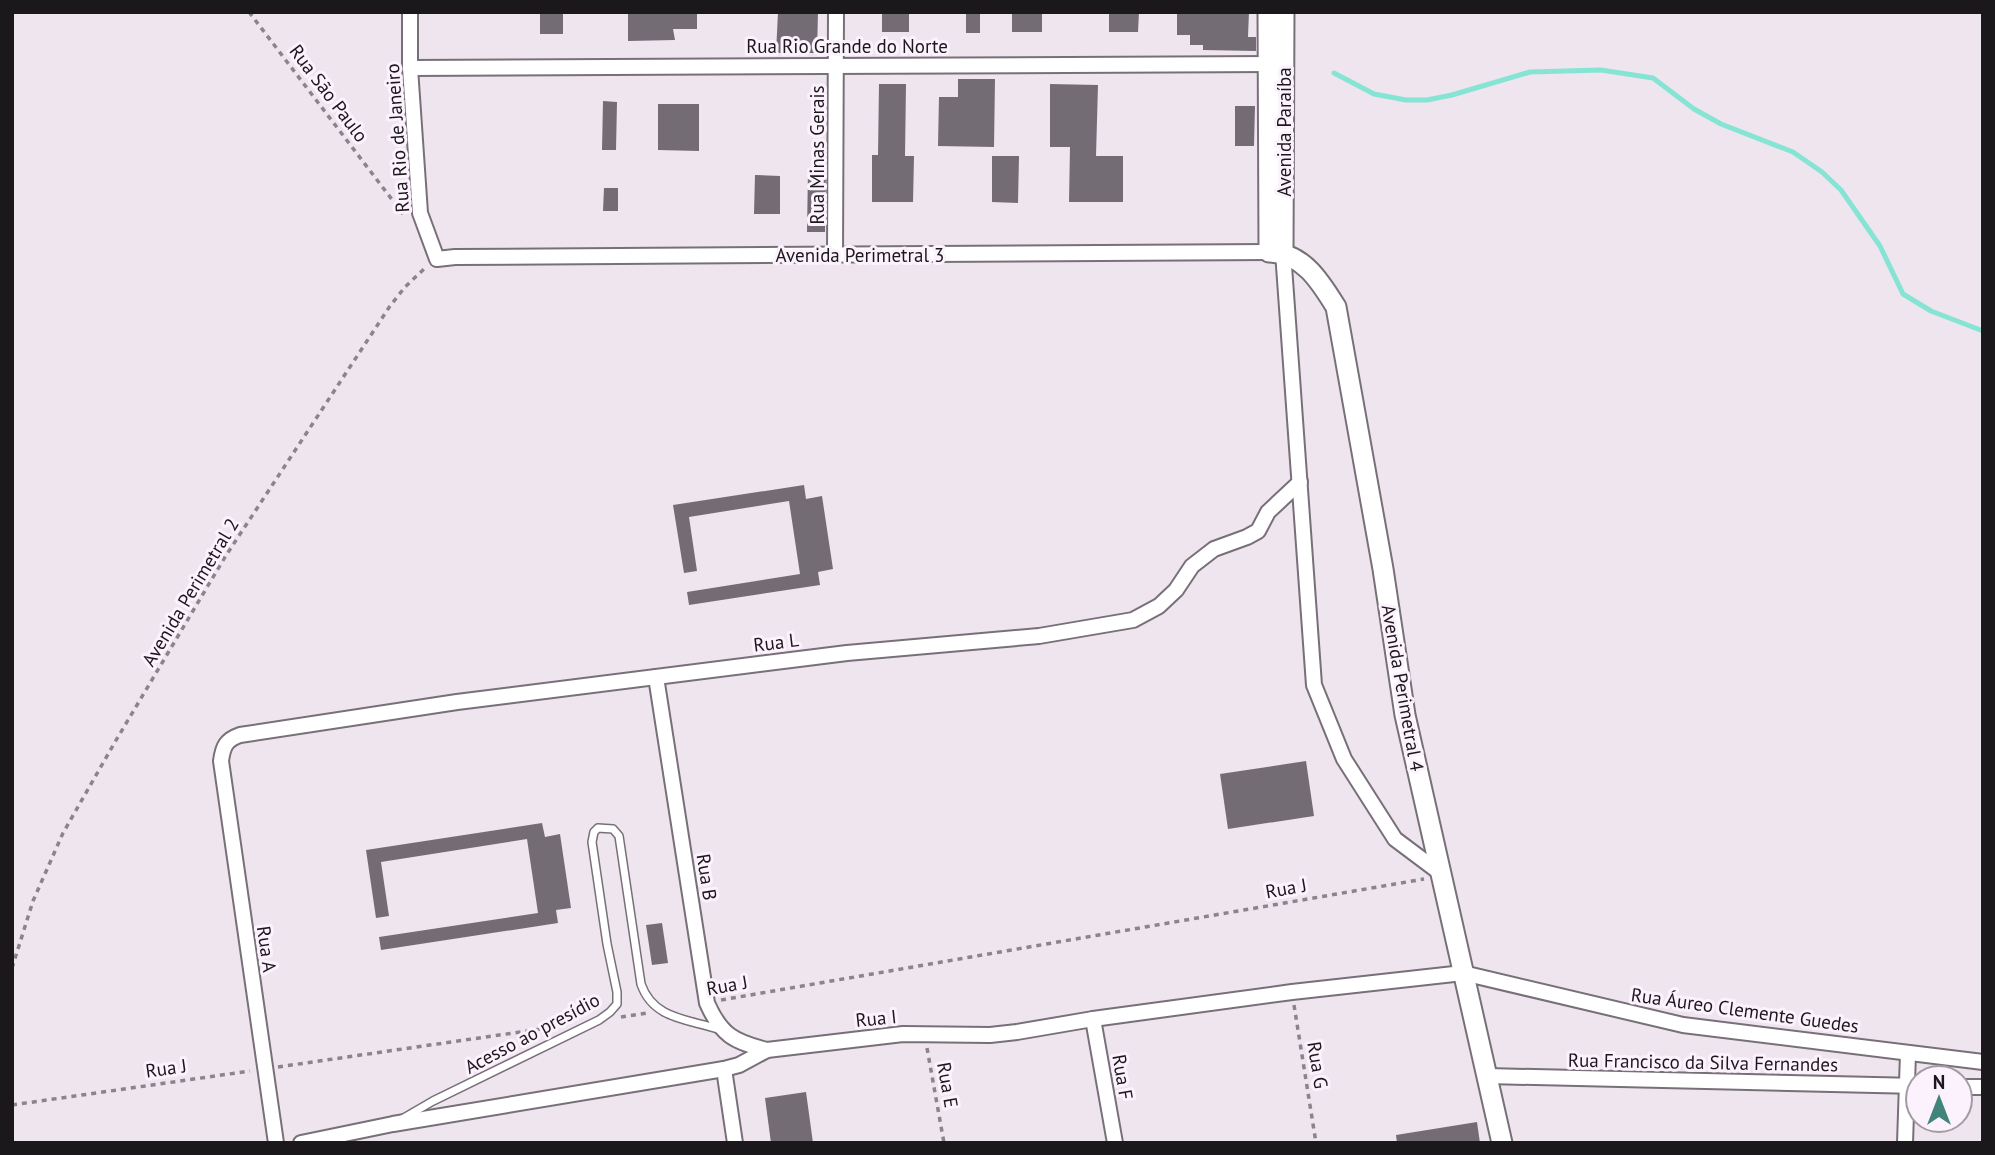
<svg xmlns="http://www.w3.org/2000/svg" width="1995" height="1155" font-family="'PT Sans',sans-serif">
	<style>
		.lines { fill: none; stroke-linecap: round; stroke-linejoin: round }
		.stream { stroke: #86e4d4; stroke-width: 5 }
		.building { fill: #746c75 }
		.service-casing { stroke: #787079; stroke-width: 10 }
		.minor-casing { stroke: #787079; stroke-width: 18 }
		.tertiary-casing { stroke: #787079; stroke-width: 23 }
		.path { stroke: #8a848b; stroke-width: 3.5; stroke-dasharray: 5 5; stroke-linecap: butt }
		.service { stroke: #fff; stroke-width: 7 }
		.minor { stroke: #fff; stroke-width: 14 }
		.tertiary { stroke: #fff; stroke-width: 19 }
		.labels { text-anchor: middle; stroke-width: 6; stroke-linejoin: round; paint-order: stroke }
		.street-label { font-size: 19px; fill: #1b181b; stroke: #fcf2fd }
	</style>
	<rect width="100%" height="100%" fill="#eee5ef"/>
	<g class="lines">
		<path class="stream" d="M1334 73 1374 94 1406 100H1427L1452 95 1530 72 1601 70 1653 78 1694 109 1721 124 1793 152 1822 172 1841 190 1880 246 1903 294 1931 311 1983 331"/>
	</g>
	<g class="building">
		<rect x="540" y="12" width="23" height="22"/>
		<path d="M628 12H697V29H673L675 40 628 41Z"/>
		<path d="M778 12H818L817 53H776Z"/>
		<rect x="882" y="12" width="27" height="20"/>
		<rect x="966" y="12" width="14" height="21"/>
		<rect x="1012" y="12" width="30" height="20"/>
		<path d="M1109 12H1139L1138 32H1109Z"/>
		<path d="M1177 12H1249L1248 37H1256V51L1203 50V45H1190V35H1177Z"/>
		<path d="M958 79H995L994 147 938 146 939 97H958Z"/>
		<path d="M879 84H906L905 156H914L913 202H872V155H878Z"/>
		<path d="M1050 84 1098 85 1096 156H1123V202H1069L1070 147H1050Z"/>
		<path d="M603 101 617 102 616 150H602Z"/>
		<path d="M658 104H699V151L658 150Z"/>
		<path d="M1235 106H1255L1254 146H1235Z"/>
		<path d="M992 156H1019L1018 203 992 202Z"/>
		<path d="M808 170H826L825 232H807Z"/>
		<path d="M755 175 780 176V214H754Z"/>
		<path d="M604 188H618V211H603Z"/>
		<path d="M804 485 806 499 822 496 833 569 818 572 820 585 689 605 687 592 800 574 789 501 689 517 697 571 684 573 673 505Z"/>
		<path d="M1306 761 1314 816 1228 829 1220 774Z"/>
		<path d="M542 823 545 837 560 834 571 908 556 910 558 923 381 950 379 937 538 913 527 839 381 862 389 916 376 918 366 850Z"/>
		<path d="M662 923 668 963 652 965 646 925Z"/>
		<path d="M806 1092 813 1143H771L765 1098Z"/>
		<path d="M1477 1122 1480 1143H1397L1396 1135Z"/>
	</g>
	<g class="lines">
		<defs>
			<path id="service" d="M402 1119 433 1101 599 1020 610 1012 617 1004V992L607 944 592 842 594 832 598 828 613 829 619 836 641 984C653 1019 687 1019 718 1029"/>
			<g id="minor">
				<path d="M410 12V68L420 213 437 259 455 257 1269 252"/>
				<path d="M410 68 1276 64"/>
				<path d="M1283 252 1314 685 1344 759 1395 839 1443 875"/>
				<path d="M835 255 836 12"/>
				<path d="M656 677 707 1003C721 1035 734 1042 767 1050"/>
				<path d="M1093 1019 1115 1143"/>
				<path d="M724 1069 735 1143"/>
				<path d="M1487 1076 1918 1086"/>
				<path d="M1960 1087H1983"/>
				<path d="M276 1143 221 761C223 746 226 740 240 735L457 702 847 653 1039 636 1133 620 1159 606 1176 590 1192 566 1214 549 1247 537 1258 531 1268 512 1300 482"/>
				<path d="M301 1143 393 1124 724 1069 739 1065 767 1050 903 1034 990 1035 1017 1032 1093 1019 1292 992 1463 973 1683 1025 1983 1062"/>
				<path d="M1905 1143 1908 1053"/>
			</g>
			<g id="tertiary">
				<path d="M1268 12 1269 252C1303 253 1320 281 1336 307L1383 569 1405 715 1502 1143"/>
				<path d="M1283 252 1284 12"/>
			</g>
		</defs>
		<use href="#service" class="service-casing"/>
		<use href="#minor" class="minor-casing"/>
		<use href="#tertiary" class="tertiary-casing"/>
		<g class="path">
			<path d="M249 12 403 214"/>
			<path d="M12 968 33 901 63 833 115 742 225 557 390 306 405 287 425 268"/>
			<path d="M721 1000 1424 879"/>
			<path d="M1294 1005 1316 1143"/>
			<path d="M621 1017 648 1013"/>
			<path d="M927 1048 944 1143"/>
			<path d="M278 1067 555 1027"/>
			<path d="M12 1105 250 1071"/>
		</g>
		<use href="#service" class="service"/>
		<use href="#minor" class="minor"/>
		<use href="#tertiary" class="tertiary"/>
	</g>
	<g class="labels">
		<g class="street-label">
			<text x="847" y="53">Rua Rio Grande do Norte</text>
			<text transform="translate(329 93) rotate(53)" y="7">Rua São Paulo</text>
			<text transform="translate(1284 132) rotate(-90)" y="7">Avenida Paraíba</text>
			<text transform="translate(397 138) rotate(-94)" y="7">Rua Rio de Janeiro</text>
			<text transform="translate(817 155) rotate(-90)" y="7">Rua Minas Gerais</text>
			<text x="860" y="262">Avenida Perimetral 3</text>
			<text transform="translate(190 592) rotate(-59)" y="7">Avenida Perimetral 2</text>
			<text transform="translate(776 642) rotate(-7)" y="7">Rua L</text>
			<text transform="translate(1403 688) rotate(80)" y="7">Avenida Perimetral 4</text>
			<text transform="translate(707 877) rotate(81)" y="7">Rua B</text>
			<text transform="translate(1286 888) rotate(-10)" y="7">Rua J</text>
			<text transform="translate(267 949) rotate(82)" y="7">Rua A</text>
			<text transform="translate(727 985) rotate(-10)" y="7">Rua J</text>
			<text transform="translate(1745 1010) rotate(8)" y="7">Rua Áureo Clemente Guedes</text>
			<text transform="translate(876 1018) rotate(-6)" y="7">Rua I</text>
			<text transform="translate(532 1033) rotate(-28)" y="7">Acesso ao presídio</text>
			<text transform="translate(1703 1062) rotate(1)" y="7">Rua Francisco da Silva Fernandes</text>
			<text transform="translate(1318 1065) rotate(81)" y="7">Rua G</text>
			<text transform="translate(166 1068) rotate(-8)" y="7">Rua J</text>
			<text transform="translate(1123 1077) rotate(80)" y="7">Rua F</text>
			<text transform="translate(948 1085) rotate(80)" y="7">Rua E</text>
		</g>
	</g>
	<rect width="1995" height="1155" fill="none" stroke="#1b181b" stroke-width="28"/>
	<g transform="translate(1939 1099)"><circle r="33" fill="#fcf2fd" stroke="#a29ba3" stroke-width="2"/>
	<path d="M0-5L12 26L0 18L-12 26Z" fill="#41857a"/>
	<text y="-10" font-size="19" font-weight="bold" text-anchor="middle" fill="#1b181b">N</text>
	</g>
</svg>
